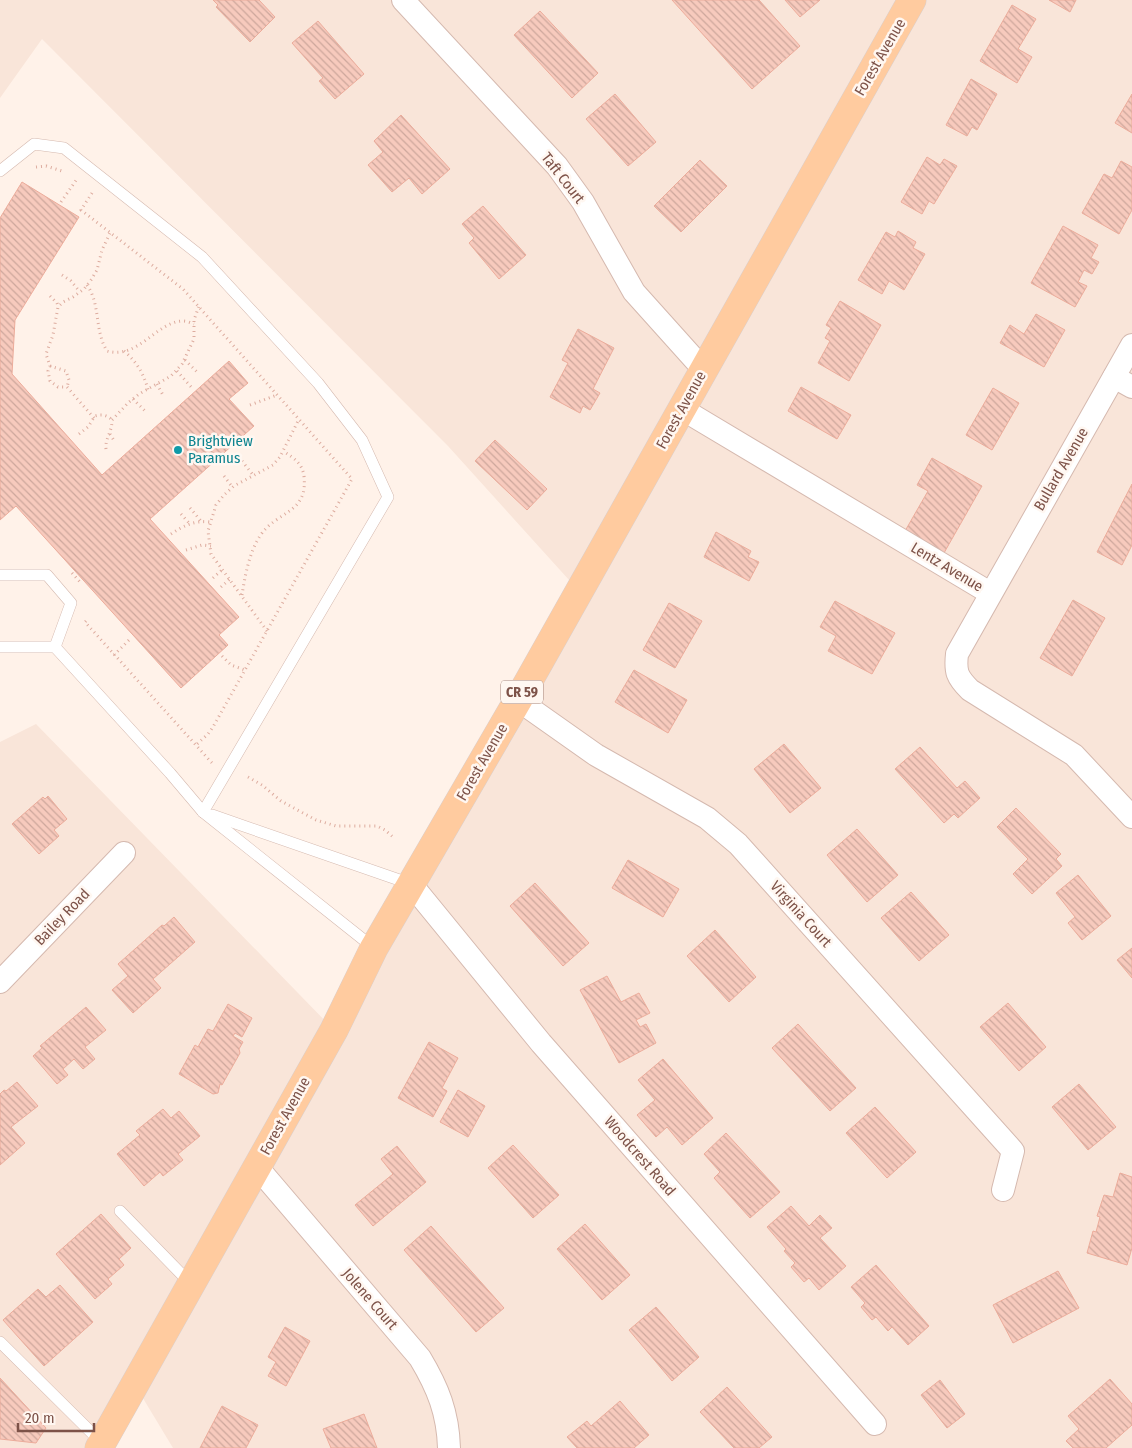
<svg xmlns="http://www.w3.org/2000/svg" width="1132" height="1448" font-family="'Fira Sans Condensed',sans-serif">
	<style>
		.residential { fill: #f9e5d9 }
		.building { fill: url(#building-back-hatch); stroke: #ecac9b }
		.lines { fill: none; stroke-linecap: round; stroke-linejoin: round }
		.service-casing { stroke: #d5b9af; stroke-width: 12 }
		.minor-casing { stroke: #d5b9af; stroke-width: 24 }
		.primary-casing { stroke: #dbcfcc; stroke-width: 29 }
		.path { stroke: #ddac9f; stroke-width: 3; stroke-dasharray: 1 4; stroke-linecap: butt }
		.service { stroke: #fff; stroke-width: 11 }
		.minor { stroke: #fff; stroke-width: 22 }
		.primary { stroke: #ffcb9f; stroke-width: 28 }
		.culture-dot { fill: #0f9aa8; stroke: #fff7f1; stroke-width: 2 }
		.labels { text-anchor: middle; stroke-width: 5; stroke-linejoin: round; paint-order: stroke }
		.shield { fill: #fff7f1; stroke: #a4847b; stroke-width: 1 }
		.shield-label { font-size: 14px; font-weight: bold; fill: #7d5248 }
		.street-label { font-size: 15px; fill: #7d5248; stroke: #fff7f1 }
		.culture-label { font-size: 15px; fill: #0d838f; stroke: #fff7f1; text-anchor: start }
	</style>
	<defs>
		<pattern id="building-back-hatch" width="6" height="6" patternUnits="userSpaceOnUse" patternTransform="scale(1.25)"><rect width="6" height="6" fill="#f7cabd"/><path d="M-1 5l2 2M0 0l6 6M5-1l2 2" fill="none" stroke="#cda79c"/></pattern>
	</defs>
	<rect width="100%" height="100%" fill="#fff2e9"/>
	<path class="residential" d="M0 0H1132V1448H173L135 1385 100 1448H0V742L36 724 334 1030 579 591 448 446 42 39 0 98Z"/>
	<g class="building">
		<path d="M213 0H259L275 17 250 42 216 7 218 5Z"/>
		<path d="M672 0H759L800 46 752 89Z"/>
		<path d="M785 0H820L800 17Z"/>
		<path d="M1049 0H1076L1070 12Z"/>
		<path d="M1012 5 1036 19 1018 49 1032 57 1017 83 980 61Z"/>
		<path d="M540 11 598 73 572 98 514 35Z"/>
		<path d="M318 21 364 74 335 99 319 81 323 78 292 43Z"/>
		<path d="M971 79 997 94 977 130 972 127 967 136 946 125Z"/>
		<path d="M615 94 656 142 628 166 586 119Z"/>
		<path d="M1132 94V133L1115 123Z"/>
		<path d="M401 115 450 169 422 194 409 178 392 192 368 165 383 152 374 141Z"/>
		<path d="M927 157 940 165 944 159 957 166 934 204 929 201 922 214 901 202Z"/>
		<path d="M700 160 727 186 681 232 654 206Z"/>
		<path d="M1121 161 1132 167V210L1119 234 1082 213 1104 174 1112 178Z"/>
		<path d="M22 182 79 217 15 320 12 374 102 475 229 361 248 383 229 399 254 426 150 519 239 617 219 635 228 645 181 688 16 506 0 520V218Z"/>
		<path d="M483 206 526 255 499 279 469 243 474 238 462 224Z"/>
		<path d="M1063 226 1098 245 1091 258 1099 262 1092 274 1084 270 1078 282 1087 286 1075 307 1031 283Z"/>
		<path d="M898 231 916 242 913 248 925 254 904 290 889 281 882 294 858 280 886 232 895 237Z"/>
		<path d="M840 301 881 325 849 381 818 363 830 341 825 338 831 328 826 325Z"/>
		<path d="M1036 314 1065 330 1044 367 1000 343 1010 325 1024 334Z"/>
		<path d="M578 329 614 348 593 389 600 393 590 410 583 406 580 413 550 397 568 363 562 360Z"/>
		<path d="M801 387 851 415 837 439 788 411Z"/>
		<path d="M993 388 1019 403 992 450 966 435Z"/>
		<path d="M495 440 547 489 527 510 475 461Z"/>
		<path d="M932 458 982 486 940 560 901 538 928 491 917 485Z"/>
		<path d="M1132 484V545L1122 565 1097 552Z"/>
		<path d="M716 532 751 551 748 557 759 562 749 581 704 557Z"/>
		<path d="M1073 600 1105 618 1072 676 1040 658Z"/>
		<path d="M835 601 895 633 872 674 828 651 836 636 820 627Z"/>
		<path d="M669 603 702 621 675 668 643 650Z"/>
		<path d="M634 670 687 700 668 733 615 702Z"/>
		<path d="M784 744 821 788 790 813 754 769Z"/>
		<path d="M920 747 957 788 965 781 980 798 958 818 954 814 944 823 895 769Z"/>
		<path d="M48 796 67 819 54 830 59 836 39 854 12 824 43 797 45 799Z"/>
		<path d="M1016 808 1061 854 1056 859 1062 866 1032 894 1013 874 1028 859 997 827Z"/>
		<path d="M857 829 898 875 867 902 827 855Z"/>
		<path d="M628 860 679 889 663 917 612 888Z"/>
		<path d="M1078 875 1111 916 1082 940 1068 923 1075 917 1056 893Z"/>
		<path d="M535 883 589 943 563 966 510 906Z"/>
		<path d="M911 892 949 935 919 961 881 918Z"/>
		<path d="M174 917 195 942 153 979 161 988 133 1013 112 990 128 976 118 964 162 925 164 926Z"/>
		<path d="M715 930 756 977 729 1002 687 956Z"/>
		<path d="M1132 948V978L1117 960Z"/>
		<path d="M607 976 621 1002 639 993 650 1013 636 1020 640 1027 646 1024 656 1043 619 1063 580 990Z"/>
		<path d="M1008 1003 1046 1047 1019 1071 980 1027Z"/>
		<path d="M228 1004 252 1018 242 1037 235 1033 233 1036 243 1042 239 1049 240 1053 222 1085 220 1084 218 1093 213 1094 179 1074 195 1045 198 1047 208 1029 213 1031Z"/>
		<path d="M86 1007 106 1030 85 1047 95 1059 83 1069 74 1059 63 1069 68 1075 57 1084 33 1056 42 1048 40 1046Z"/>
		<path d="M798 1024 856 1088 830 1111 772 1048Z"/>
		<path d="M429 1042 458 1058 442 1088 447 1091 433 1117 398 1098Z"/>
		<path d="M663 1059 713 1118 682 1145 667 1127 656 1137 637 1115 655 1100 638 1080Z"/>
		<path d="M17 1082 38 1106 11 1127 25 1143 0 1165V1094L4 1090 6 1091Z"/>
		<path d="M1079 1084 1116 1127 1088 1150 1052 1107Z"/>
		<path d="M458 1090 485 1106 468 1137 440 1122Z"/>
		<path d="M875 1107 916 1152 887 1178 846 1133Z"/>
		<path d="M163 1109 171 1118 179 1111 200 1136 178 1154 183 1160 163 1176 160 1172 144 1186 117 1154 140 1135 136 1131Z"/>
		<path d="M726 1133 780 1192 750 1218 714 1178 720 1172 704 1154Z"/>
		<path d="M513 1145 559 1195 533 1218 488 1168Z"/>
		<path d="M397 1146 426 1182 373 1226 355 1205 393 1174 381 1159Z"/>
		<path d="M1120 1173 1132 1177V1248L1127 1265 1087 1253 1093 1231 1096 1232 1100 1217 1097 1216 1104 1195 1113 1197Z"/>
		<path d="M791 1206 809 1226 820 1215 832 1228 820 1238 846 1266 819 1290 809 1278 804 1282 791 1267 795 1263 784 1251 786 1249 767 1227Z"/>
		<path d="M101 1214 131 1248 119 1259 124 1265 108 1279 112 1284 95 1299 56 1254Z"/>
		<path d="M585 1224 630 1275 602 1300 557 1249Z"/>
		<path d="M431 1226 504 1308 476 1332 404 1250Z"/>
		<path d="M876 1265 929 1326 908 1345 892 1327 888 1331 876 1317 872 1320 861 1307 865 1303 851 1287Z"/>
		<path d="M1058 1271 1079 1308 1013 1343 993 1305Z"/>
		<path d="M60 1285 93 1322 44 1366 3 1320 38 1289 46 1297Z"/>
		<path d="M656 1307 699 1357 672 1381 629 1330Z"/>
		<path d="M285 1327 310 1341 286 1386 268 1376 276 1362 268 1357Z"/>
		<path d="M0 1378 46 1428 36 1443 0 1439Z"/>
		<path d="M1110 1379 1132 1404V1425L1106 1448H1073L1066 1441 1079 1429 1068 1416Z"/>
		<path d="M940 1380 965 1414 947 1428 921 1395Z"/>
		<path d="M727 1387 772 1437 759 1448H734L700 1412Z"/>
		<path d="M620 1401 649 1435 634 1448H577L567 1437 587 1421 591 1426Z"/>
		<path d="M222 1406 258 1425 246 1448H200Z"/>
		<path d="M364 1414 377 1448H331L323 1429Z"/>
	</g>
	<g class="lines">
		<defs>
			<g id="service">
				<path d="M0 171 34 144 64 148 202 257 318 383 362 440 388 497 203 812"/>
				<path d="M0 575H47L71 603 55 647"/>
				<path d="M0 647H55L170 773 203 812 374 948"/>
				<path d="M212 815 411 884"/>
				<path d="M120 1211 191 1284"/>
				<path d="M0 1342 102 1443"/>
			</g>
			<g id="minor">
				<path d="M403 0 557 166 583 202 634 292 704 370"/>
				<path d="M1132 345 957 654C955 672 957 677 970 690L1074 755 1132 817"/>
				<path d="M1114 377 1132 387"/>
				<path d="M682 409 990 593"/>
				<path d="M518 700 596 755 707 818 738 844 1013 1151 1003 1190"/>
				<path d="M411 884 541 1043 875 1424"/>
				<path d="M0 982 124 853"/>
				<path d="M257 1167 420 1358C438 1388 448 1413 449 1448"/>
			</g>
			<path id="primary" d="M99 1448 334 1030 374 948 518 700 912 0"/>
		</defs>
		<use href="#service" class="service-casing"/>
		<use href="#minor" class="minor-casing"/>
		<use href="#primary" class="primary-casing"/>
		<g class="path">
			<path d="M36 167 46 166 62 171"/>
			<path d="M92 193 81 210 183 289 352 479 213 727 208 734 196 745"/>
			<path d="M61 202 77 179"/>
			<path d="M62 275 71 281 80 292"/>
			<path d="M87 285C101 305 94 330 107 351 138 360 157 321 183 321 187 321 191 323 194 324"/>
			<path d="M50 296 57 303 58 306"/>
			<path d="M124 351C137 362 144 374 148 390"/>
			<path d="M185 360 197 372"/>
			<path d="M50 366 66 371 69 380 67 387"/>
			<path d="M177 371 193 389"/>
			<path d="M157 384 164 397"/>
			<path d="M133 399 147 413"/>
			<path d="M250 405 277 395"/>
			<path d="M94 418 67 387H58L50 381 48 371 50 366 46 354 53 335 58 307 63 302 73 297 84 289 91 280 97 270 102 250 110 233"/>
			<path d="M79 434 88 427 95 416C102 414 107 415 112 420"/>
			<path d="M110 434 115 442"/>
			<path d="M106 449C105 438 112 433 112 420L129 402 139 394 171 376 182 364 194 339V320L199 306"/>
			<path d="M242 461 253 475"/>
			<path d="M224 476 233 488"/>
			<path d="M190 508 201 521"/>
			<path d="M181 514 190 524"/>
			<path d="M171 534C183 526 195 520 210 522"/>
			<path d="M186 550 202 545 211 546"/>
			<path d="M72 573 81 583"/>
			<path d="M213 578 223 569"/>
			<path d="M221 587 230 579"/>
			<path d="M242 595C245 576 249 553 260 536 276 511 308 514 304 477 303 464 294 458 283 451"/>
			<path d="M86 621 85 622 212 763"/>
			<path d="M267 631 211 554 208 531 216 505 224 495 234 486 273 465 280 457 299 419"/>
			<path d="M114 655 131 638"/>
			<path d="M222 656 231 665 245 670"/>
			<path d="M248 777 262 785 281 801 316 820 336 826H377L385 830 393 837"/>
		</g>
		<use href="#service" class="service"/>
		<use href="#minor" class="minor"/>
		<use href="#primary" class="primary"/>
	</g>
	<circle class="culture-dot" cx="178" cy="450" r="5"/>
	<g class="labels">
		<rect class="shield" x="501" y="680.5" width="42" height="23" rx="4"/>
		<g class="shield-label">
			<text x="522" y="697">CR 59</text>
		</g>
		<g class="street-label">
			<text transform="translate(880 57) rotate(-60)" y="5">Forest Avenue</text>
			<text transform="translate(563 178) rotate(52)" y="5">Taft Court</text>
			<text transform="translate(681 410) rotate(-61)" y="5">Forest Avenue</text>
			<text transform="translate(1061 469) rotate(-60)" y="5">Bullard Avenue</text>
			<text transform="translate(947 567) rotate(31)" y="5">Lentz Avenue</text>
			<text transform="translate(482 762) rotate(-60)" y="5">Forest Avenue</text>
			<text transform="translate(801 914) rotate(48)" y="5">Virginia Court</text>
			<text transform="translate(62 917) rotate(-46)" y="5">Bailey Road</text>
			<text transform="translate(285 1116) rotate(-61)" y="5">Forest Avenue</text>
			<text transform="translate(640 1156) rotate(49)" y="5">Woodcrest Road</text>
			<text transform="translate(370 1299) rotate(49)" y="5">Jolene Court</text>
		</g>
		<g class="culture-label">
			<text x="188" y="446">Brightview<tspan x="188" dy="17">Paramus</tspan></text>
		</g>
	</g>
	<path d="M18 1423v8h76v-8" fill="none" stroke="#7d5248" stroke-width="2.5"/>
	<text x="25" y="1423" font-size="15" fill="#7d5248" stroke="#fff7f1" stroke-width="4" paint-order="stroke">20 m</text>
</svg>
